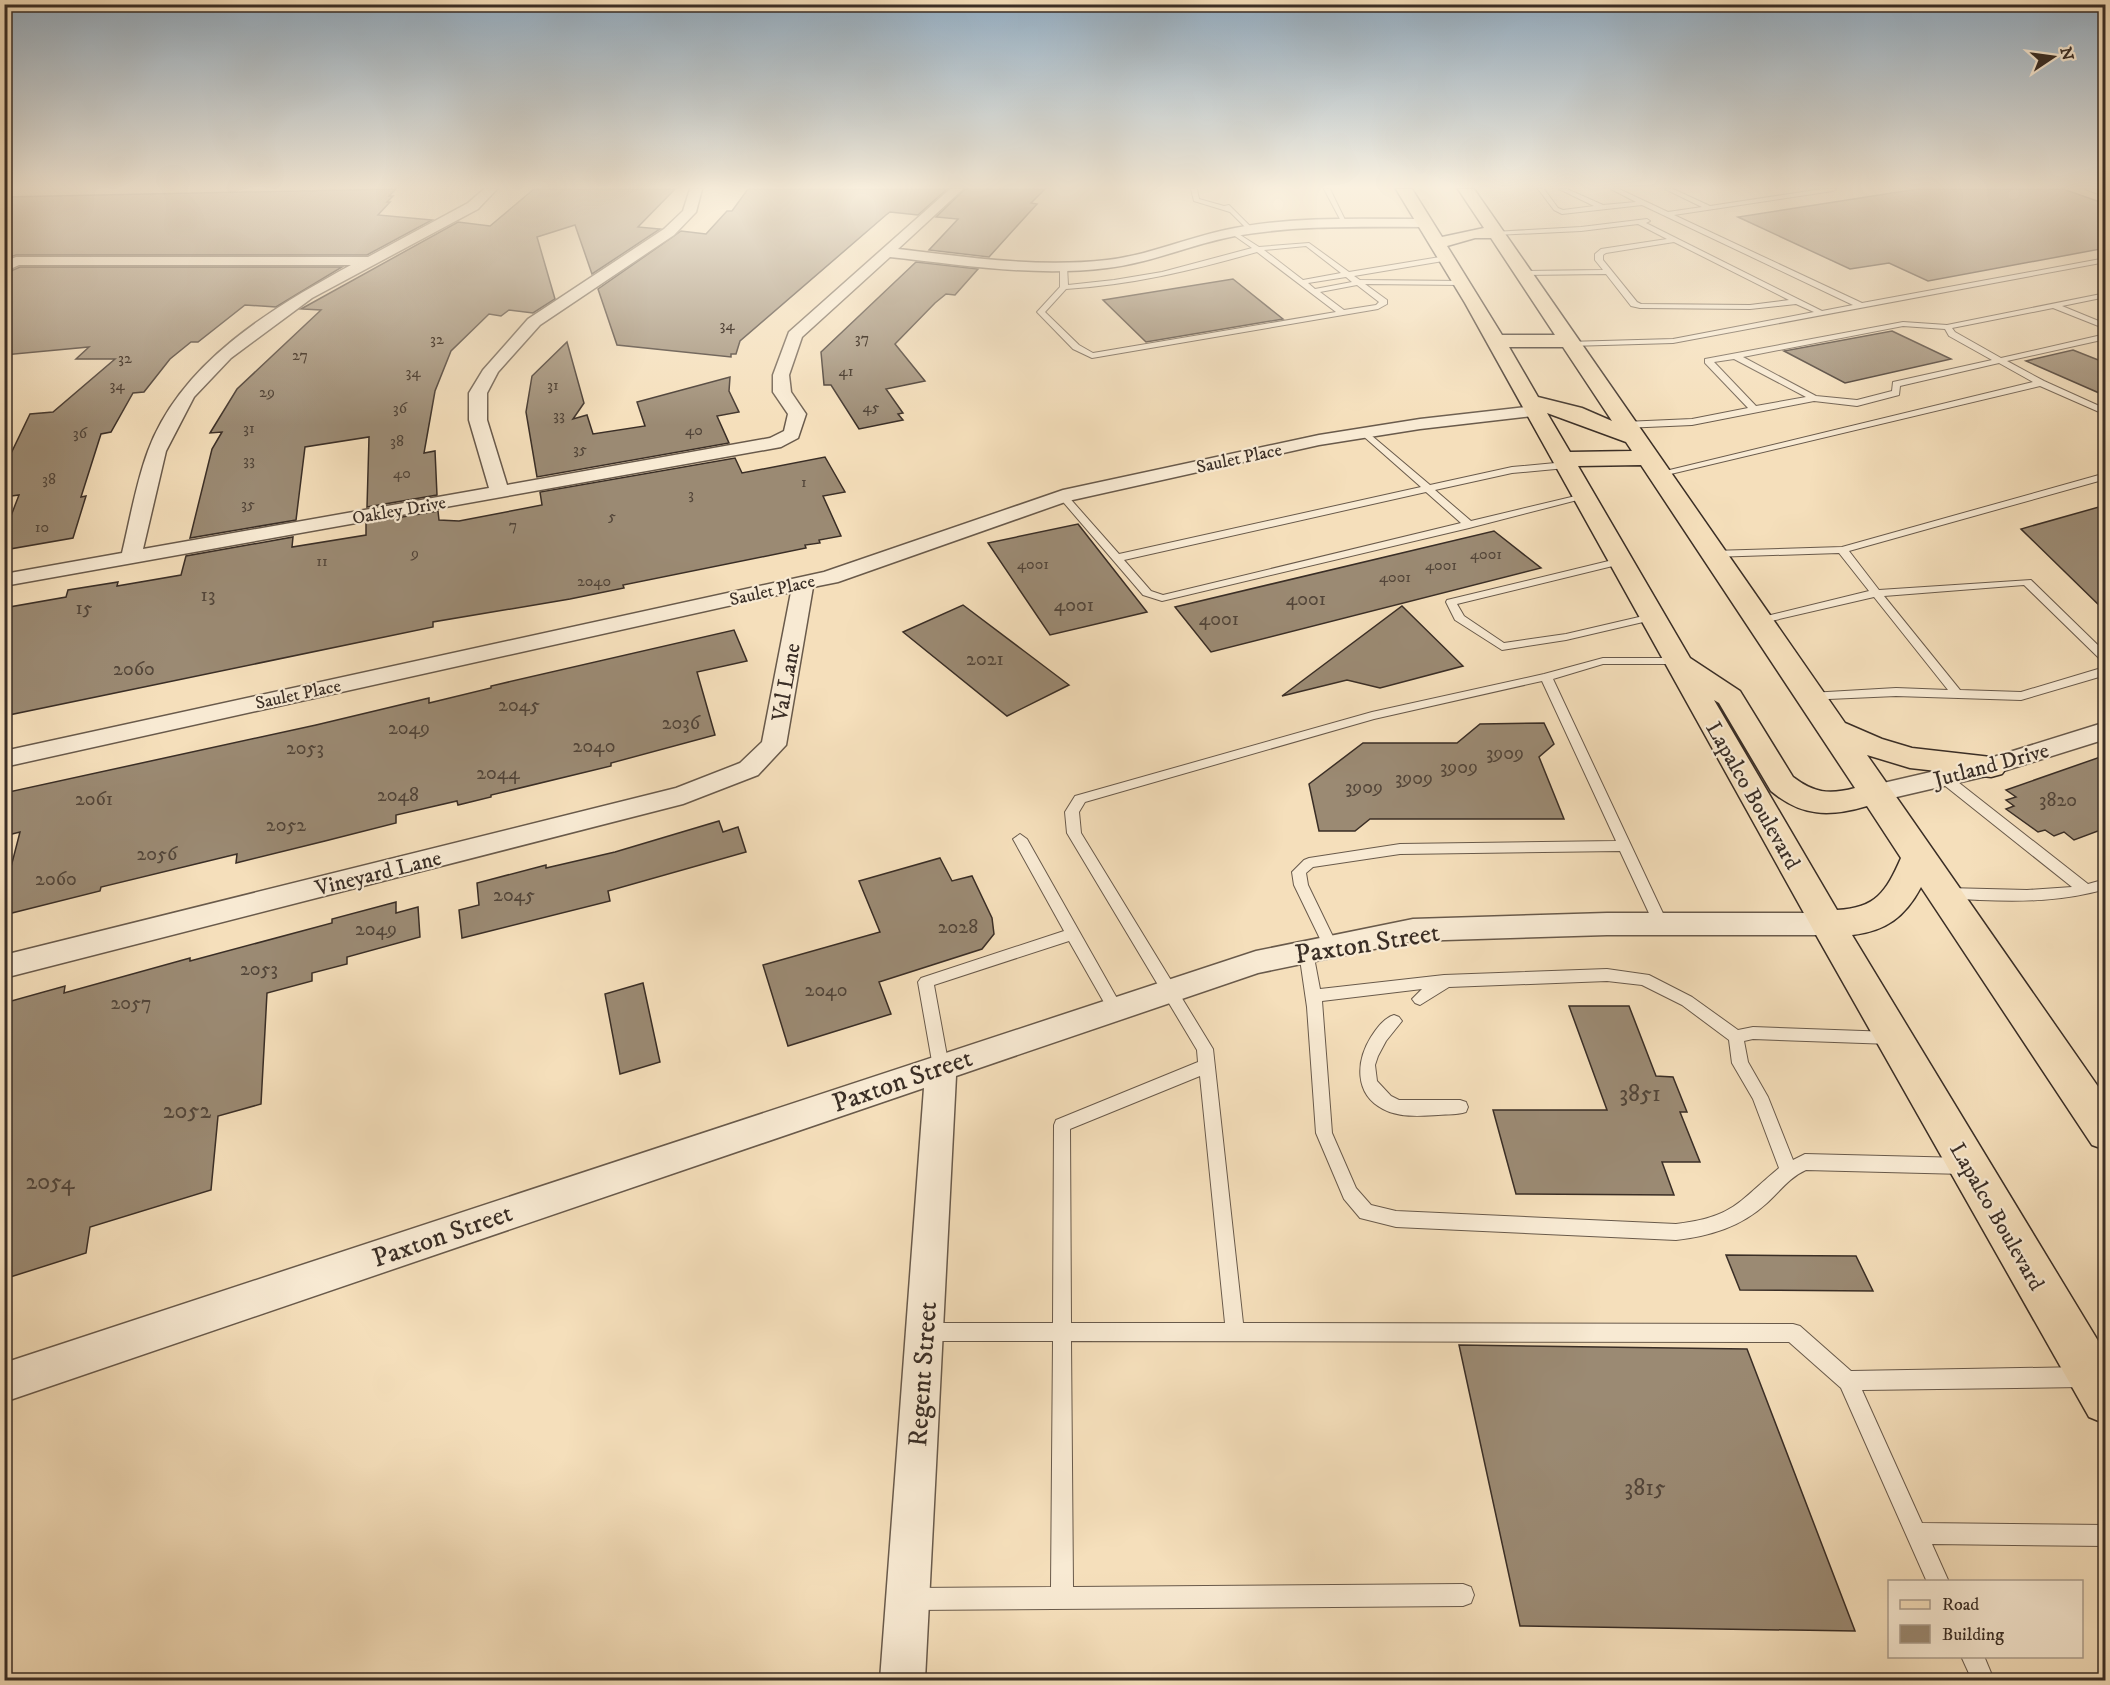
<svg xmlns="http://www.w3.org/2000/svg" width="2110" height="1685" font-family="'IM FELL DW Pica',serif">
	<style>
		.building { fill: #9b8a73; stroke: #3a2e26; stroke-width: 1.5 }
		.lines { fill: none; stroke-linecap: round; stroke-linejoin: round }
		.lane-casing { stroke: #695a4b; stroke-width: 2 }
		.street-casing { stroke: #695a4b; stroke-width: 3 }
		.primary-casing { stroke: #3a2e26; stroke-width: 3 }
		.lane { fill: #f8ead3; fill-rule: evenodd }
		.street { fill: #f8ead3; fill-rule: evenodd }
		.primary { fill: #f5dfbb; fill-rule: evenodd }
		.labels { text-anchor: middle; stroke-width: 4.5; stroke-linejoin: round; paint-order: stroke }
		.far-number-label { font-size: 16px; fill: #524539 }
		.far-street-label { font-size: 18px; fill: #3a2e26; stroke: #f8ead3 }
		.number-label { font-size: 20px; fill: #524539 }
		.street-label { font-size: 22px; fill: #3a2e26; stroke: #f8ead3 }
		.near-number-label { font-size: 24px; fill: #524539 }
		.near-street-label { font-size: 27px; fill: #3a2e26; stroke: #f8ead3 }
	</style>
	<rect width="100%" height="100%" fill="#f5dfbb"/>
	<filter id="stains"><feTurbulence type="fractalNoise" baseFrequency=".00333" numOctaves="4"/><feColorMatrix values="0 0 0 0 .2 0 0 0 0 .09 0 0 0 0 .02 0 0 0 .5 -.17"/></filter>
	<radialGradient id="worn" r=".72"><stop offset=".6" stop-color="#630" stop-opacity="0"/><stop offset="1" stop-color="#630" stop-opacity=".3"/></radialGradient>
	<g class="building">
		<path d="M396 189 389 196H393L387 202H390L378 215 432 220 367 255H16L4 259V197Z"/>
		<path d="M534 189H675L638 227 660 229 592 274 575 225 537 237 555 299 533 313 509 310 501 316 489 314 451 351 435 391 424 453 435 451 437 495 367 507 369 437 305 447 296 520 190 538 212 449 222 432 210 433 237 389 321 310 301 309 458 222 490 226Z"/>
		<path d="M748 189H947L918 215 890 212 886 215 740 341 736 354H731V357L617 345 598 289 681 231 706 234 727 211H732Z"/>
		<path d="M965 189H1045L1031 203 1037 204 989 257 929 250 958 219 936 217Z"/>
		<path d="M1918 189H2063L2106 204V248L1928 281 1889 263 1850 269 1738 217Z"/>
		<path d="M916 262 978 269 955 295 946 294 935 303 895 344 925 381 886 389 903 413 898 414 903 420 859 429 831 385H824L821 352Z"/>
		<path d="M20 267H342L276 307 245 305 198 342H191L170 359 144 392 133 393 111 432 101 434 81 497 86 496 73 538 4 550V534L19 495 4 497V468L30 414 53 412 115 359H76L89 347 4 355V274Z"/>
		<path d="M1233 279 1283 319 1146 342 1103 300Z"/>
		<path d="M1892 331 1951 359 1845 383 1784 351Z"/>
		<path d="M567 342 584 403 573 419 587 415 593 434 645 426 637 402 730 377 729 391 739 412 717 416 729 443 537 477 526 412 532 376Z"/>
		<path d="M2073 350 2106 363V396L2026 361Z"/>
		<path d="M825 457 845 492 823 496 841 536 819 540 820 543 805 545 806 548 623 585 624 588 570 599 433 622V627L4 716V608L66 597 68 590 118 582 117 586 181 575 186 556 293 537 292 547 366 535V523L438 511 439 520 459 521 542 505 540 492 735 458 742 473Z"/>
		<path d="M2106 505V612L2021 529Z"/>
		<path d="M1078 524 1147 612 1050 635 988 543Z"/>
		<path d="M1494 531 1541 568 1211 652 1175 607Z"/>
		<path d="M963 605 1024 651 1069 685 1007 716 903 632Z"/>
		<path d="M1402 606 1463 666 1380 688 1347 680 1282 696Z"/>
		<path d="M734 630 747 661 697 672 715 735 611 763V766L491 795V797L458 805 457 801 396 815V823L325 841 236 863 237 854 101 887 100 891 4 915V894L20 832 4 836V793L316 725 429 698V703L491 688V686Z"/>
		<path d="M1544 723 1554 744 1539 757 1564 819H1370L1355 831H1319L1309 784 1363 743H1457L1480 724Z"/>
		<path d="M2106 755V828L2074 840 2064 832 2054 836 2045 830 2038 832 2006 809 2014 806 2006 800 2016 797 2006 790Z"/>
		<path d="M719 821 723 832 738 827 746 852 608 891 610 901 462 938 459 910 479 905 477 883 546 865V868L615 852Z"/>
		<path d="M940 858 952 881 972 876 992 918 994 934 982 949 879 982 891 1014 788 1046 763 965 880 932 859 881Z"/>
		<path d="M396 902V913L418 907 420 937 347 957V964L312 973V981L267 993 261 1104 218 1116 211 1190 90 1227 86 1253 4 1279V1003L65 986 64 993 190 958V961L332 923V919Z"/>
		<path d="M643 983 660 1062 620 1074 605 994Z"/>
		<path d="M1569 1006H1629L1656 1076 1673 1077 1687 1112H1680L1700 1162H1662L1674 1195 1516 1194 1493 1110H1607Z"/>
		<path d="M1726 1255 1856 1256 1873 1291 1740 1290Z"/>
		<path d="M1459 1345 1747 1349 1855 1631 1520 1626Z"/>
	</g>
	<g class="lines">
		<defs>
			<g id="lane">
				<path d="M1191 189H1197L1199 199 1224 206 1229 205 1254 230 1249 231 1230 212 1194 201Z"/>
				<path d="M1324 189H1330L1347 224 1342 223Z"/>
				<path d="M1538 189H1544L1558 208 1563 210 1594 206 1559 189H1567L1603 205 1636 202 1611 189H1619L1668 212 1702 207 1665 189H1673L1710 206 1822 189H1836L1833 191 1674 215 1862 303 2106 258V262L1673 343 1570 346 1566 344 1567 342 1673 339 1814 312 1796 304 1750 309 1640 308 1631 306 1606 274 1522 275 1518 273 1522 271 1603 270 1595 260V254L1601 249 1667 239 1638 224 1581 231 1495 235 1493 232 1581 227 1647 219 1650 221 1646 223 1822 311 1853 305 1642 205 1562 214 1554 210ZM1674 242 1789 300 1750 305 1641 304 1637 302 1603 260V255L1606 253Z"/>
				<path d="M2085 189H2094L2106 193V197Z"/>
				<path d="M1234 231 1259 247 1309 243 1349 272 1446 256 1450 258 1449 260 1354 276 1360 280 1462 281 1466 283 1462 285 1365 284 1387 300V304L1378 309 1092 358 1073 349 1037 312 1060 287V264L1067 266 1068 285 1114 280 1162 272 1252 248 1232 234ZM1306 246 1341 273 1303 280 1264 250ZM1257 252 1336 312 1093 353 1079 345 1045 312 1066 289C1132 285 1194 270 1257 252ZM1346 277 1352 282 1315 289 1308 283ZM1357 285 1379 302 1376 305 1344 310 1320 292Z"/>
				<path d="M2106 293V297L2062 306 2106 324V329L2053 308 1952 328 1955 332 2001 358 2106 334V339L2007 361 2044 381 2106 409V415L2040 386 1658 477 1653 474 2033 382 1999 363 1900 386 1899 395 1857 406 1814 401 1692 425 1624 428 1620 425 1624 422 1692 419 1748 408 1705 363V359L1903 322 1947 325ZM1903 326 1945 329 1949 336 1992 360 1893 382 1892 391 1857 400 1816 396 1743 357ZM1734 359 1806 397 1756 406 1714 362Z"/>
				<path d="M1365 430 1430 485 1512 467 1566 462 1571 465 1566 468 1512 473 1435 490 1471 521 1584 494 1589 497 1469 528 1162 601 1143 595 1058 496 1066 494 1119 554 1421 487 1362 435V431ZM1426 492 1461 523 1163 595 1151 591 1124 560Z"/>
				<path d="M2106 473V479L1849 551 1879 590 2031 580 2106 653V675L2021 700 1896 696 1806 700 1804 697 1806 694 1810 693 1896 688 1948 690 1874 597 1758 624 1754 623V619L1869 591 1839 553 1712 557 1707 554 1712 551 1842 547ZM2024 585 2104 663 2098 669 2021 692 1960 690 1884 596Z"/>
				<path d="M1621 558 1625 559V563L1457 604 1464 616 1504 643 1566 634 1652 614 1658 617 1656 619 1566 640 1502 650 1455 620 1446 602 1447 600Z"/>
				<path d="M1603 658H1677L1683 661 1677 664H1603L1553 679 1668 924 1666 928H1656L1654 924 1620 851 1400 854 1313 867 1306 873 1308 885 1338 947 1336 951H1326L1324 947 1294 885 1292 872 1304 860 1309 858 1400 844 1616 841 1542 681 1374 719 1085 802 1079 812 1081 833 1213 1049 1243 1323 1793 1324 1800 1326 1851 1371 2083 1367 2090 1370 2093 1377 2090 1384 2083 1387 1862 1390 1922 1523 2106 1525V1546L1932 1544 1949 1582H1927L1841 1388 1789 1342 1071 1341 1073 1587 1463 1584 1471 1587 1474 1595 1471 1603 1463 1606 911 1610 903 1607 900 1599 903 1591 911 1588 1051 1587 1053 1341H926L919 1339 917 1332 919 1325 926 1323H1053L1054 1125 1056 1120 1198 1062 1197 1050 1067 833 1065 812 1075 796 1372 712 1544 674ZM1200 1076 1225 1323H1071L1070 1129Z"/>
				<path d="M1944 774 1949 775 2088 884 2106 879V889C2064 901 2023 902 1980 900 1967 899 1954 900 1942 897L1940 893 1942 889 1947 888 2027 890 2072 887 1939 781 1938 778Z"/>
				<path d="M1020 834 1027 839 1123 1009 1120 1013 1115 1015 1110 1013 1069 941 934 985 949 1067 947 1072 941 1074 935 1072 933 1067 918 982 921 978 1064 931 1013 839Z"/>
				<path d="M1306 946 1311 948 1313 952 1320 989 1444 975 1607 969 1649 975 1692 997 1738 1030 1753 1027 1891 1032 1897 1033 1899 1038 1897 1043 1891 1044 1753 1039 1744 1041 1748 1062 1768 1097 1793 1160 1805 1154 1964 1158 1970 1161 1973 1166 1970 1171 1964 1174 1806 1170C1790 1177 1780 1191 1767 1203 1741 1227 1710 1236 1676 1240L1396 1227 1360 1218 1344 1199 1316 1133 1307 1007 1299 952 1301 948ZM1607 981 1642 985 1682 1005 1729 1040 1732 1063 1753 1099 1779 1168C1738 1202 1734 1217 1676 1224L1396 1211 1371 1205 1356 1188 1332 1133 1322 1001 1422 989 1412 999 1415 1003 1420 1005 1449 987Z"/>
				<path d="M1394 1015 1399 1017 1402 1021 1386 1041 1378 1056 1375 1065 1377 1081 1391 1096 1399 1100H1460L1466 1102 1468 1107 1466 1112C1457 1115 1448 1114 1438 1115 1421 1116 1400 1118 1383 1109 1354 1094 1356 1061 1371 1037 1377 1028 1384 1018 1394 1015Z"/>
				<path d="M1961 1656H1984L1994 1680H1972Z"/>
			</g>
			<g id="street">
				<path d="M484 189H497L478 209 312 298 231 358 194 397 166 451 143 549 489 488 469 420V393L483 370 528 319 664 229 683 211 690 189H702L696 212 674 235 540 325 498 372 487 393V420L507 485 770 438 784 431 788 414 773 392V375L789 332 950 189H963L898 249C967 257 1037 268 1107 260 1151 255 1191 236 1235 228 1297 216 1362 219 1425 219L1432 223 1425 227C1362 227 1297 225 1235 236 1192 244 1151 263 1107 268 1035 277 962 265 890 257L802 337 789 375 791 392 806 414 798 438 781 447 4 586V574L122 553C130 520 136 483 148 451 181 362 272 308 351 265H19L4 272V262L16 257H368L468 203Z"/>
				<path d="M1535 406 1544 411 1541 415 1420 429 1319 445 1068 501 838 582 813 587 786 745 758 775 683 804 4 978V955L676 788 740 763 762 742 791 592 4 767V751L824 572 1063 490 1319 435 1420 419Z"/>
				<path d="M2106 722V739L1991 775 1875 802 1866 799 1862 793 1866 787 1987 759Z"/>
				<path d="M1607 913H1827L1837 916 1841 924 1837 932 1827 935H1607L1413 941 1258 973 956 1076 925 1680H880L924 1088 4 1402V1363L1256 951 1413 919Z"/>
			</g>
			<path id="primary" d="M1396 189H1412L1442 237 1484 228 1458 189H1474L1845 723 1882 739 1912 748 1991 757 2002 760 2007 767 2002 774 1991 777 1910 768 1867 755 2106 1098V1150L2092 1145 1921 887C1905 917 1886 931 1852 935L2106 1354V1424L2089 1417 1815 933 1465 303ZM1475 238H1491L1555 335H1502L1447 246ZM1509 347H1563L1612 421 1582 408 1538 397ZM1547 413 1626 442 1632 451 1570 452ZM1641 465 1855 788C1829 795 1814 793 1793 777L1740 691 1690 658 1578 466ZM1714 700 1719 703 1771 791C1802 817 1830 817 1867 806L1901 858C1886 892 1876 908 1837 910Z"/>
		</defs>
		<use href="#lane" class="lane-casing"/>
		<use href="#street" class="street-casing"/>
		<use href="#primary" class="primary-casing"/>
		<use href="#lane" class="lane"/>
		<use href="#street" class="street"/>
		<use href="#primary" class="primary"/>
	</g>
	<linearGradient id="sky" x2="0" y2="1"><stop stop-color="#93adc2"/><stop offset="0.44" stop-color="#faf1e0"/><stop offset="1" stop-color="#faf1e0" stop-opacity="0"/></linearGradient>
	<rect width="2110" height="425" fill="url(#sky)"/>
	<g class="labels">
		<g class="far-number-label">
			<text x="727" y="330">34</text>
			<text x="862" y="343">37</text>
			<text x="437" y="344">32</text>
			<text x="300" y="360">27</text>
			<text x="125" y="363">32</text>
			<text x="846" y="376">41</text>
			<text x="413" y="377">34</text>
			<text x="117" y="390">34</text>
			<text x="553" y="390">31</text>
			<text x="267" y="397">29</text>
			<text x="871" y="412">45</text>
			<text x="400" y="413">36</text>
			<text x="559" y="420">33</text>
			<text x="249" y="433">31</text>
			<text x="694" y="435">40</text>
			<text x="80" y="438">36</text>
			<text x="397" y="446">38</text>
			<text x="580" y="454">35</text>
			<text x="249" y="465">33</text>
			<text x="402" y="478">40</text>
			<text x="49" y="484">38</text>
			<text x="804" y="487">1</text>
			<text x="691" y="499">3</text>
			<text x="248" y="509">35</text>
			<text x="612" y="521">5</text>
			<text x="513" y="530">7</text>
			<text x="42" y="532">10</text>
			<text x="415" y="558">9</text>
			<text x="1486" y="559">4001</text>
			<text x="322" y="566">11</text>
			<text x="1033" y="569">4001</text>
			<text x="1441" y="570">4001</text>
			<text x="1395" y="582">4001</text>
			<text x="594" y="586">2040</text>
		</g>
		<g class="far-street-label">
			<text transform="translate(1239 458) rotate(-12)" y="6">Saulet Place</text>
			<text transform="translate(399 510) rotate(-10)" y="6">Oakley Drive</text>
			<text transform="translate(772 590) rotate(-13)" y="6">Saulet Place</text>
			<text transform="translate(298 694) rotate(-12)" y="6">Saulet Place</text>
		</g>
		<g class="number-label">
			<text x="208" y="601">13</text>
			<text x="1306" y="605">4001</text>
			<text x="1074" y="611">4001</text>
			<text x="84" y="614">15</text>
			<text x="1219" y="625">4001</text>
			<text x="985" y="665">2021</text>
			<text x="134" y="675">2060</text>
			<text x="519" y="711">2045</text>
			<text x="681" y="729">2036</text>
			<text x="409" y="734">2049</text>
			<text x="594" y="752">2040</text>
			<text x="305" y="754">2053</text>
			<text x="1505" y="759">3909</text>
			<text x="1459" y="773">3909</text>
			<text x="498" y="779">2044</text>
			<text x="1414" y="784">3909</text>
			<text x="1364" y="793">3909</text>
			<text x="398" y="801">2048</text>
			<text x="94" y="805">2061</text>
			<text x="2058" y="806">3820</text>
			<text x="286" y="831">2052</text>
			<text x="157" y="860">2056</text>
			<text x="56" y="885">2060</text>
			<text x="514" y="901">2045</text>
			<text x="958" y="933">2028</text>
			<text x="376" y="935">2049</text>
			<text x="259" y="975">2053</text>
			<text x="826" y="996">2040</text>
			<text x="131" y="1009">2057</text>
		</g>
		<g class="street-label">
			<text transform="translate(785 682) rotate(-80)" y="8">Val Lane</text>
			<text transform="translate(1991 764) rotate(-15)" y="8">Jutland Drive</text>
			<text transform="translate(1754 795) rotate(60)" y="8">Lapalco Boulevard</text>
			<text transform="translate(378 872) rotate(-14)" y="8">Vineyard Lane</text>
			<text transform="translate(1998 1216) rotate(60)" y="8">Lapalco Boulevard</text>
		</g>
		<g class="near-number-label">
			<text x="1640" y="1101">3851</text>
			<text x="187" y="1118">2052</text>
			<text x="50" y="1189">2054</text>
			<text x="1645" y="1495">3815</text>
		</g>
		<g class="near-street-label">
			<text transform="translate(1367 943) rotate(-9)" y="9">Paxton Street</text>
			<text transform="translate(902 1080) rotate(-19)" y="9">Paxton Street</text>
			<text transform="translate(442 1235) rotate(-19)" y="9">Paxton Street</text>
			<text transform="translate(922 1374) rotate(-86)" y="9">Regent Street</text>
		</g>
	</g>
	<rect width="2110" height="1685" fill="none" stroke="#f5dfbb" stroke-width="24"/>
	<rect x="6" y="6" width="2098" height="1673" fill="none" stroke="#3a2e26" stroke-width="3"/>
	<rect x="12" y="12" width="2086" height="1661" fill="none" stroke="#3a2e26" stroke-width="1.5"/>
	<rect x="1888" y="1580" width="195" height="78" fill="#f8ead3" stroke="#ac9f8e" stroke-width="1.5"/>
	<rect x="1900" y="1600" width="30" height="9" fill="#f5dfbb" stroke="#ac9f8e" stroke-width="1.5"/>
	<text x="1942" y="1610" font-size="18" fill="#3a2e26">Road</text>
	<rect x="1900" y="1625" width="30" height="18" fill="#9b8a73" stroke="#ac9f8e" stroke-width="1.5"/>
	<text x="1942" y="1640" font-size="18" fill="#3a2e26">Building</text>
	<g transform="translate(2053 57) rotate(77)" stroke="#f8ead3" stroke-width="4.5" paint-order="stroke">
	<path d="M0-4.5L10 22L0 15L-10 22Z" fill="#3a2e26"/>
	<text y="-9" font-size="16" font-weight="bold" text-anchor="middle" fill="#3a2e26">N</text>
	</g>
	<rect width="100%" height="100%" filter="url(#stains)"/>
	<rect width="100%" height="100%" fill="url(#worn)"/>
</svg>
